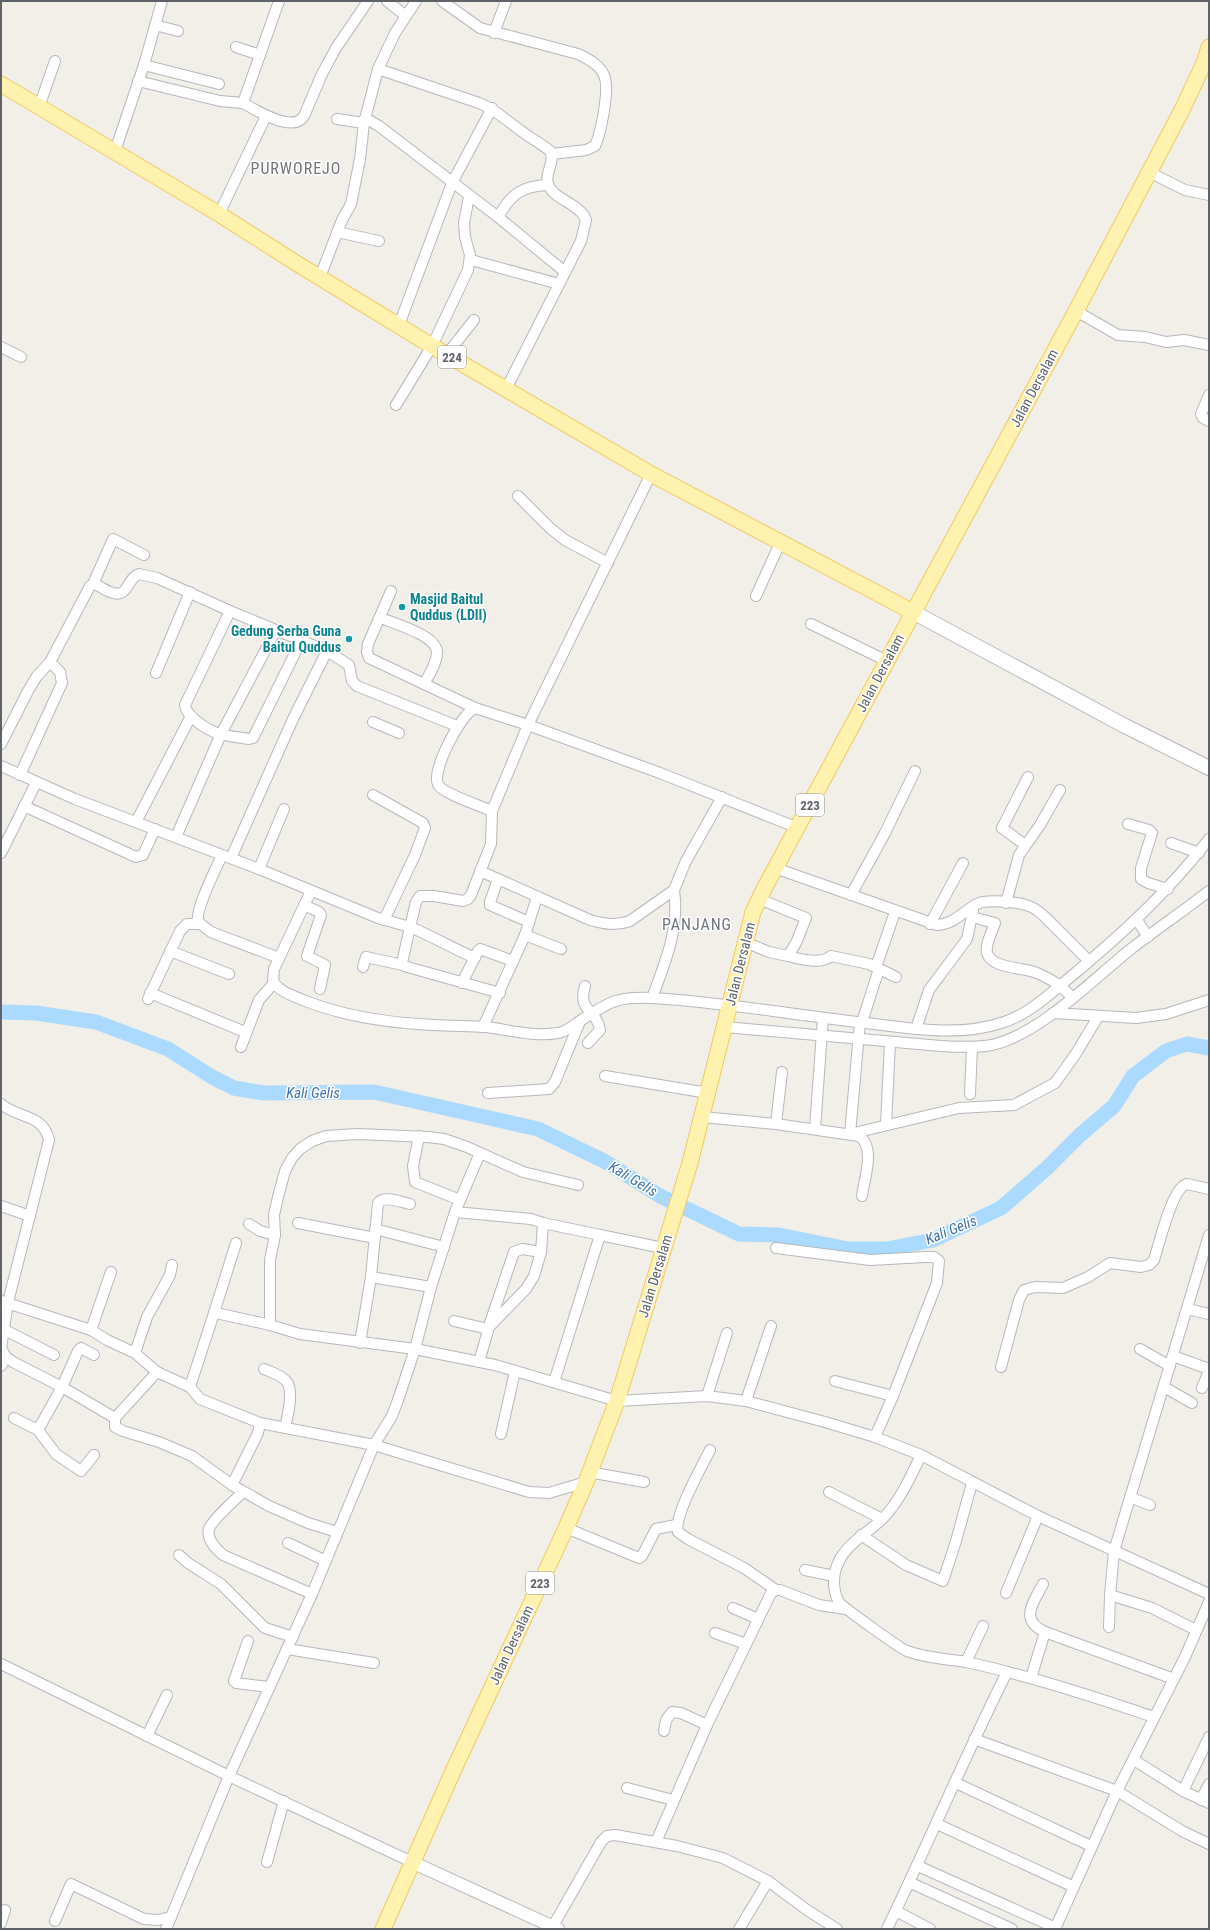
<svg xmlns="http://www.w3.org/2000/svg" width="1210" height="1930" font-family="'Roboto Condensed',sans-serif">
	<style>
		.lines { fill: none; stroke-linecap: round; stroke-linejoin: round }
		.river { stroke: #aadaff; stroke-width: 15 }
		.minor-casing { stroke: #b5b8bc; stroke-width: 12 }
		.tertiary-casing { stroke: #b5b8bc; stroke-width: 14 }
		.secondary-casing { stroke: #b6babf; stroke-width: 16 }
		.primary-casing { stroke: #f2c960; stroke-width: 17 }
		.minor { stroke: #fff; stroke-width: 10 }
		.tertiary { stroke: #fff; stroke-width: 12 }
		.secondary { stroke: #fff; stroke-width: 14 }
		.primary { stroke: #fff2af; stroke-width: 15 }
		.culture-dot { fill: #0f9aa8; stroke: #fff; stroke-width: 1.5 }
		.labels { text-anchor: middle; stroke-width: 3; stroke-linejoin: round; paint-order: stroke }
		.shield { fill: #fff; stroke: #8f9295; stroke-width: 1 }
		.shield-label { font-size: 13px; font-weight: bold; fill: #5f6368 }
		.street-label { font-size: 14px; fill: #5f6368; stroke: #fff }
		.culture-label { font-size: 14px; font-weight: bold; fill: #0d838f; stroke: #fff; text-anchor: start }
		.water-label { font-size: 15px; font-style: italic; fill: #4174aa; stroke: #fff }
		.quarter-label { font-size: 16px; letter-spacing: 1px; fill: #70757a; stroke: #fff }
	</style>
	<rect width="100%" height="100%" fill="#f1efe8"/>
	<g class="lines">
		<path class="river" d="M1 1012 36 1013 96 1022 168 1049 212 1077 234 1088 263 1093 374 1092 538 1129 606 1162 660 1196 739 1234 779 1235 848 1249H887L933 1240 1001 1208 1047 1168 1080 1135 1114 1106 1133 1076 1166 1051 1187 1044 1209 1048"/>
		<defs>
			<g id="minor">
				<path d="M279 1 243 103C256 110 293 134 304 116L322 74 336 48 368 1"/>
				<path d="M387 1 406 16"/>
				<path d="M416 1 395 33 378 69 479 103C497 110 508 122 524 133 532 139 542 144 550 151 556 162 544 173 548 184 553 200 580 203 586 220L581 241 506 389"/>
				<path d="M442 1 480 28 578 54C589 59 602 66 605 78 609 92 601 133 595 146L586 150 552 154"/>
				<path d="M155 25 178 31"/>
				<path d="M494 33 506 1"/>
				<path d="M236 47 260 55"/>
				<path d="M144 65 219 84"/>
				<path d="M138 81 220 101 243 103"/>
				<path d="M39 107 55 61"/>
				<path d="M365 118 379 126 498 217 565 272"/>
				<path d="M337 119 364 123"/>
				<path d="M115 151 144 65 162 1"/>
				<path d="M1149 172 1185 190 1209 195"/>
				<path d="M219 214 266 116"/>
				<path d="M498 217C511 194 522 186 548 185"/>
				<path d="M337 232 379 241"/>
				<path d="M471 260 559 284"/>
				<path d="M320 277 342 220 351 204 360 159 364 123 378 69"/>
				<path d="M1076 311 1118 335 1145 337 1166 342 1184 340 1209 345"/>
				<path d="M399 325 452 183 492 108"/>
				<path d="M1 347 21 357"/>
				<path d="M447 354 474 320"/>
				<path d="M1209 395 1201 414 1203 418 1209 421"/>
				<path d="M396 405 432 346 468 270 470 255 465 237 464 223 469 196"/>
				<path d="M518 496 550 528 565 540 608 563"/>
				<path d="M93 584 113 539 144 555"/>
				<path d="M391 591 368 644 367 652 369 658 475 708"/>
				<path d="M756 596 780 543"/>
				<path d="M230 611 185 705C186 717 209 731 220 734 230 737 239 737 249 739L253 738 301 641"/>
				<path d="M381 618C395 624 436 635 437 652 437 663 429 675 424 684"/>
				<path d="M811 624 887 661"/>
				<path d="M156 673 190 592"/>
				<path d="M373 722 399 733"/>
				<path d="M1 744 28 691 37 676 50 662 90 586 95 584C101 587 106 591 113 593 128 598 128 577 139 574L157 578 230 611 327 651 349 665 352 681 357 686 457 726"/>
				<path d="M1 766 75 799 259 869 378 918 410 927 416 902 420 896H434L463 901 468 899 471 895 491 844 492 811 528 725 651 474"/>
				<path d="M20 775 62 683 60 672 50 662"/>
				<path d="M373 795 423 823 425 828 415 855 384 920"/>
				<path d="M24 806 136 857 143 855 155 829"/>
				<path d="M492 811C481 806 445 794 439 786 429 774 461 713 475 708L528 725 660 773 798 828"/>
				<path d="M136 822 191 716"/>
				<path d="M1128 824 1149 830 1152 833 1141 868V879L1148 883 1168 889"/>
				<path d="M176 837 221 734 276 630"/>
				<path d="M1171 843 1199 853"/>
				<path d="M1025 845 1002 828 1028 777"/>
				<path d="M1 853 36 783"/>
				<path d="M222 855C216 869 195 909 198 922L211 932 279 958"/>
				<path d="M231 858 293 719 327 651"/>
				<path d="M775 868 937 925C955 924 963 911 977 904 986 899 1016 902 1026 905 1034 907 1040 912 1046 918L1089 961"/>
				<path d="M259 869 284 809"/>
				<path d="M480 871 590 920C604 924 616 926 630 921L674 890 686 861 722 797"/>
				<path d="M498 879 490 902V905L529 922"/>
				<path d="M311 891 274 969 273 981C279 992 292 995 303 1000 345 1017 389 1023 434 1025 451 1026 469 1026 486 1027 509 1030 535 1037 558 1033 566 1032 573 1026 580 1021 609 1002 617 996 652 998 721 1002 789 1014 857 1022 904 1027 956 1038 1001 1023 1029 1015 1052 992 1074 974 1123 933 1169 891 1209 839"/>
				<path d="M851 895 885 833 915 771"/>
				<path d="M1006 903 1019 855 1040 825 1060 790"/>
				<path d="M304 905 319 912 321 915 307 956 325 965 320 989"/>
				<path d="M972 917 995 923C992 932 985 944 987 953 992 969 1023 967 1037 973 1053 980 1060 985 1072 997"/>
				<path d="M1137 920 1148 937"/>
				<path d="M930 924 963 863"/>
				<path d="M525 935 561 949"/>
				<path d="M745 942 769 952 788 956 796 943 806 918 759 899"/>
				<path d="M170 951 229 974"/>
				<path d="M788 956C800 959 821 965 831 956L869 964 896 977"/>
				<path d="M475 958C452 948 432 936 410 927L402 963 404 966 500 993"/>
				<path d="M363 967 366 957 403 965"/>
				<path d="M876 967 895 912"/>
				<path d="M462 983 478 951 480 949 513 961"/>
				<path d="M585 986C577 1012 597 1009 600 1030L588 1043"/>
				<path d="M150 993 245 1032"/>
				<path d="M652 998C665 963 680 928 674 890"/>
				<path d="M148 999 180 931 187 924H199"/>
				<path d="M1053 1013 1136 1018 1166 1014 1209 1000"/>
				<path d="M860 1022 850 1134 959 1108 1014 1105 1055 1083 1075 1055 1098 1017"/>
				<path d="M862 1022 879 969"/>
				<path d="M483 1027 525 935 537 897"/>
				<path d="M725 1027 941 1046C957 1047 976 1048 992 1045 1040 1034 1092 980 1131 949 1156 929 1184 911 1209 891"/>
				<path d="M916 1029 929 990 967 939 973 911"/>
				<path d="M241 1047 259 1000 274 983"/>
				<path d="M605 1076 708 1093"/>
				<path d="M488 1093 549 1089 555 1082 580 1021"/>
				<path d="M970 1094 972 1047"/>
				<path d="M1 1104C18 1119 43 1113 49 1140L8 1302 1 1348 6 1357 13 1362 62 1387 115 1418"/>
				<path d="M702 1117 776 1124 859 1136C876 1147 864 1180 862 1196"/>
				<path d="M776 1124 782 1072"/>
				<path d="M886 1125 890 1042"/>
				<path d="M815 1129 823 1018"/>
				<path d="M419 1136 413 1166 415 1182 460 1200"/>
				<path d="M1 1206 30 1216"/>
				<path d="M455 1212 531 1219 543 1223"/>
				<path d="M298 1223 375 1238"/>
				<path d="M249 1224 260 1231 275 1235"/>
				<path d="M375 1229 444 1247"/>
				<path d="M776 1248 870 1260 925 1257H934L939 1261 937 1283 893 1396 875 1437"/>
				<path d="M371 1277 431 1287"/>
				<path d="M1 1301 91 1330 107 1340 135 1353 157 1372 190 1387 200 1399 260 1423 374 1445 529 1492 549 1493 586 1482"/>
				<path d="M1187 1309 1209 1314"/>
				<path d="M214 1313 236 1243"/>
				<path d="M454 1321 488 1329"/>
				<path d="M490 1323 514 1252 522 1249 541 1252"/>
				<path d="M270 1325V1260L275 1235 274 1215 278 1197 285 1171 292 1158 300 1149 312 1141 326 1136 358 1134 428 1137 444 1139 467 1147 523 1172 578 1185"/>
				<path d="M3 1329 54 1355"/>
				<path d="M91 1330 111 1272"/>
				<path d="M360 1343 371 1277 378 1203C384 1195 401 1202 410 1204"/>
				<path d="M1140 1349 1170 1366"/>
				<path d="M135 1353 147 1317 170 1275 172 1265"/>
				<path d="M1173 1356 1209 1369"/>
				<path d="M479 1362 489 1327 526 1289 534 1276 541 1252 543 1223 600 1235"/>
				<path d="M1 1366 6 1357"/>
				<path d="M1001 1367 1019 1300 1024 1290 1035 1287 1063 1288 1088 1277 1110 1263 1141 1267 1149 1265 1154 1260C1159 1245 1172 1187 1187 1184L1209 1189"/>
				<path d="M264 1369C271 1372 281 1375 286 1381 295 1390 287 1417 285 1428"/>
				<path d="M157 1372 115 1418V1427L123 1431 159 1442 192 1456 232 1485 269 1506 308 1523 337 1532"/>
				<path d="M835 1381 893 1396"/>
				<path d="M554 1382 600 1235 663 1248"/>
				<path d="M190 1387 214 1313H216L270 1325 300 1334 415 1349 495 1365 617 1401 707 1396 746 1401 825 1422 875 1437 921 1455 1038 1516 1209 1594"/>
				<path d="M1164 1387 1192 1403"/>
				<path d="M1202 1388 1209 1371"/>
				<path d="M707 1396 727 1333"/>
				<path d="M746 1401 771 1326"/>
				<path d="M14 1418 38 1430 56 1454 81 1471 94 1455"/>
				<path d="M38 1430 62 1387 78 1351 81 1348 94 1355"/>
				<path d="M501 1434 515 1371"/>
				<path d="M710 1450C702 1466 673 1517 678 1532L688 1539 744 1568 776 1590"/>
				<path d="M921 1455C911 1476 901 1498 886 1515 868 1535 842 1543 835 1572 833 1581 834 1594 839 1602 841 1606 901 1649 907 1651 926 1658 946 1659 966 1662 980 1665 994 1668 1007 1672 1057 1684 1106 1701 1154 1717"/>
				<path d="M589 1472 644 1482"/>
				<path d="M232 1485 258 1433 260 1423"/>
				<path d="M243 1492C236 1499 211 1521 209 1529 206 1539 216 1549 223 1555L312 1594"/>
				<path d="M829 1492 882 1519"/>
				<path d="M1130 1497 1150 1505"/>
				<path d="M566 1528 639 1558 642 1556 656 1529 676 1525"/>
				<path d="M861 1535 906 1565 943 1581 956 1541 972 1483"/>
				<path d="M288 1543 326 1561"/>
				<path d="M179 1555 188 1563 221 1584 265 1628 293 1637"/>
				<path d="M805 1570 834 1576"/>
				<path d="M1043 1584C1033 1603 1019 1620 1045 1632L1174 1679"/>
				<path d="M1006 1593 1038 1516"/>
				<path d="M1110 1595 1152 1608 1196 1630"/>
				<path d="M733 1608 758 1619"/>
				<path d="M1109 1627 1110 1595 1114 1551 1209 1235"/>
				<path d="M715 1633 746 1644"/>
				<path d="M248 1641 234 1681 236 1683 269 1687"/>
				<path d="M287 1649 374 1663"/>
				<path d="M966 1662 983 1626"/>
				<path d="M1 1664 229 1776 414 1863"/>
				<path d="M1031 1678 1045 1632"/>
				<path d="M664 1731 666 1720 672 1712 681 1713 707 1725"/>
				<path d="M147 1736 167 1695"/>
				<path d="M974 1739 1117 1791 1182 1831 1209 1844"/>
				<path d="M1134 1760 1183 1791 1209 1803"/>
				<path d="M956 1783 1091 1846"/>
				<path d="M627 1788 673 1800"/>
				<path d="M1183 1791 1209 1737"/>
				<path d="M1201 1800 1209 1784"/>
				<path d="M937 1824 1074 1887"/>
				<path d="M656 1842 707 1725 771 1593 776 1590H780L819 1605 846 1609"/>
				<path d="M267 1862 284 1801"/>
				<path d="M918 1866 1056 1928"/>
				<path d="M911 1883 1012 1929"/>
				<path d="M896 1911 930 1929"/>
				<path d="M55 1921 71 1884 144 1919 158 1920 171 1917"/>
				<path d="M1 1923 5 1910"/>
				<path d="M553 1926 601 1842 607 1836 615 1835 677 1846 723 1858 768 1881 807 1910 837 1929"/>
				<path d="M166 1929 229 1776 312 1594 374 1445 392 1416 398 1400 415 1349 431 1287 455 1212 480 1153"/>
				<path d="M739 1929 768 1881"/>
				<path d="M887 1929C928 1844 965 1756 1007 1672"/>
				<path d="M1055 1929 1117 1791 1185 1657 1209 1602"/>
			</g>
			<path id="tertiary" d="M414 1863 558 1929"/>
			<path id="secondary" d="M913 612 1125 726 1209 768"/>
			<g id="primary">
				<path d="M1 84 219 214 296 263 432 346 651 474 913 612"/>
				<path d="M383 1929 454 1769 566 1528 586 1482 617 1401 690 1163 753 912 764 889 1076 311 1182 110 1204 63 1209 47"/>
			</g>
		</defs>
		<use href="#minor" class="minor-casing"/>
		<use href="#tertiary" class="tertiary-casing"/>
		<use href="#secondary" class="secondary-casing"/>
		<use href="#primary" class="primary-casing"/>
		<use href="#minor" class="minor"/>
		<use href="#tertiary" class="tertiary"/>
		<use href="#secondary" class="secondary"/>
		<use href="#primary" class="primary"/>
	</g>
	<g class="culture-dot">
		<circle cx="402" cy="607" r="4"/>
		<circle cx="349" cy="639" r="4"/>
	</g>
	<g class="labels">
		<g class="shield">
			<rect x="438" y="346" width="28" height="22" rx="3"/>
			<rect x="796" y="794" width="28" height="22" rx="3"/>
			<rect x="526" y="1572" width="28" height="22" rx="3"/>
		</g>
		<g class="shield-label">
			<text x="452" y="362">224</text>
			<text x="810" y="810">223</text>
			<text x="540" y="1588">223</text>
		</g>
		<g class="street-label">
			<text transform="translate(1034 388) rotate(-62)" y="5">Jalan Dersalam</text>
			<text transform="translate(880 673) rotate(-62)" y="5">Jalan Dersalam</text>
			<text transform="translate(740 964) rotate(-76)" y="5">Jalan Dersalam</text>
			<text transform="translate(655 1276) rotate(-73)" y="5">Jalan Dersalam</text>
			<text transform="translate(511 1645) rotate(-65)" y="5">Jalan Dersalam</text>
		</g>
		<g class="culture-label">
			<text x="410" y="604">Masjid Baitul<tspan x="410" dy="16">Quddus (LDII)</tspan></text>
			<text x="341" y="636" text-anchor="end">Gedung Serba Guna<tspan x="341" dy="16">Baitul Quddus</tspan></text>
		</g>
		<g class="water-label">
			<text x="313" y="1098">Kali Gelis</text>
			<text transform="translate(633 1179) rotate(31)" y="5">Kali Gelis</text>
			<text transform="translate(951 1230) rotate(-22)" y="5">Kali Gelis</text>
		</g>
		<g class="quarter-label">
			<text x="296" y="174">PURWOREJO</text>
			<text x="697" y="930">PANJANG</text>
		</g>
	</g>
	<rect width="1210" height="1930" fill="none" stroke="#5f6368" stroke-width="4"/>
</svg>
